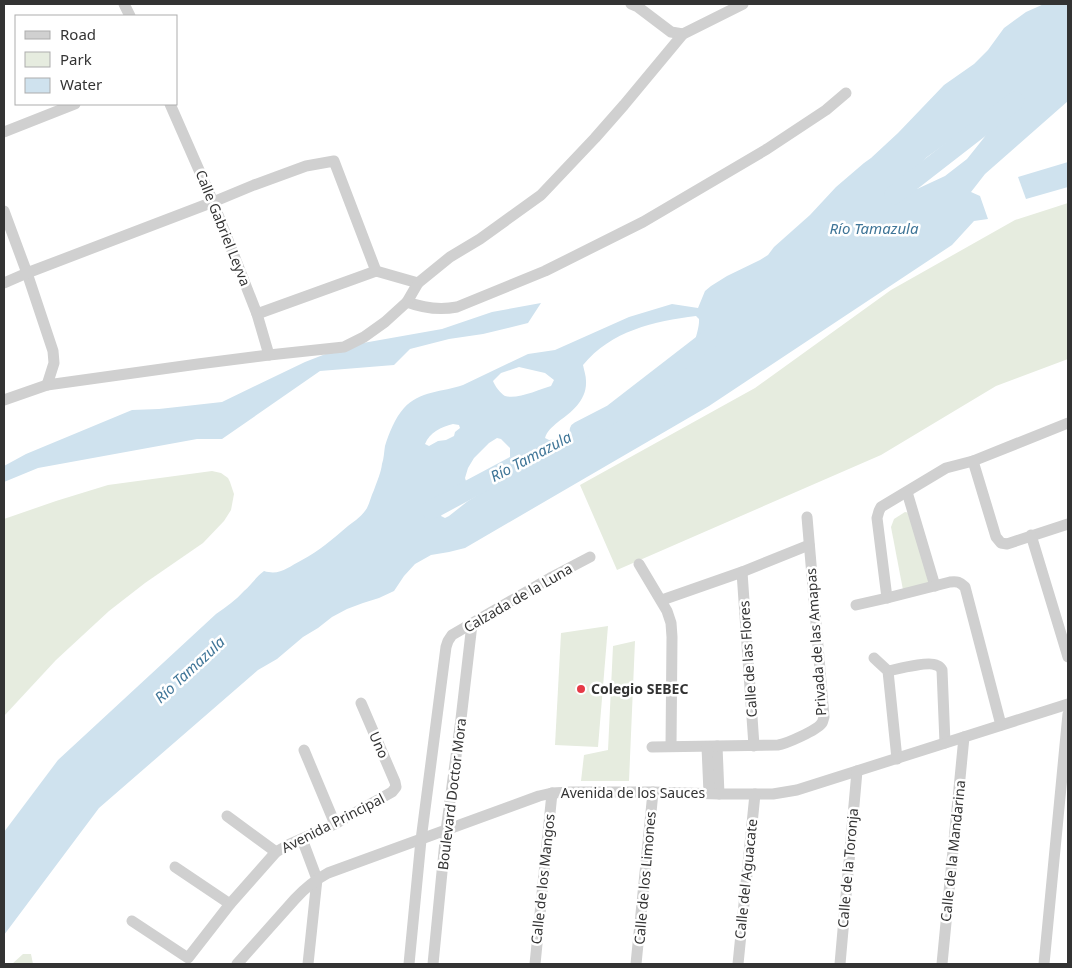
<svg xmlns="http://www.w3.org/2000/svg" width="1072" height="968" font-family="'Noto Sans',sans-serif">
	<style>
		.green { fill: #e6ecdf }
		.water { fill: #cfe2ee; fill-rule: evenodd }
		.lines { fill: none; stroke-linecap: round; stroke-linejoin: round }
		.river { stroke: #cfe2ee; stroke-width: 19 }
		.minor { stroke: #d0d0d0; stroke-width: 11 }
		.poi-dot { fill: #e63946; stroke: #fff; stroke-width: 2 }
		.labels { text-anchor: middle; stroke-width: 5; stroke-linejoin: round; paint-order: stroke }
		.street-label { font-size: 14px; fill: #333; stroke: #fff }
		.poi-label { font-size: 14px; font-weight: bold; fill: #333; stroke: #fff; text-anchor: start }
		.water-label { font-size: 15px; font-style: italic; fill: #3f7597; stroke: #fff }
	</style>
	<rect width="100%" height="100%" fill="#fff"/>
	<g class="green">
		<path d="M1068 203V359L996 386 881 455 617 570 580 485 755 388 891 290 1015 220Z"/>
		<path d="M212 471 221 473 228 478 230 482 234 494 231 510 224 521 203 543 145 583 109 611 56 660 4 716V519L56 501 108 485Z"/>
		<path d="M905 512 910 513 934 582 903 590 891 527 894 519Z"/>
		<path d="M608 626 598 747 555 745 561 633Z"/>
		<path d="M635 641 629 781H581L584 755 608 750 613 646Z"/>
		<path d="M23 954H31L33 964H12Z"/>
	</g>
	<g class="water">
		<path d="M1044 4H1068V101L985 174 971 192 980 196 988 219 974 221 952 245 709 406 465 548 449 552 431 555 415 564 404 576 394 591 379 598 363 603 347 609 332 617 318 628 303 637 277 659 258 670 99 808 4 935V832L58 760 216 614C226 607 236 600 244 591 251 585 256 577 264 571 280 576 288 567 302 560 319 551 333 539 348 526 355 521 363 515 367 508 370 502 371 496 374 490 377 481 381 473 382 464 384 458 384 452 385 446 389 433 395 418 404 408 419 391 443 392 463 385L528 354 555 350 629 317 672 304 698 308 705 291 711 286 727 276 760 260 768 255 774 247 810 215 836 187 864 163 871 158 898 133 944 85 974 64 988 50 1004 28 1026 12ZM990 117H994L998 119 983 139 967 159 945 176 917 189 913 188 914 176 921 163 927 157 969 127ZM696 316 699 319C700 330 689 361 680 369L634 401 619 409 613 415 597 421 570 435 558 439 549 440 545 438C547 431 552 427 558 422 572 412 587 400 586 381 586 376 584 370 583 365 611 331 654 321 696 316ZM519 367 545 373 554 380 551 386C540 389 517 400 505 396 500 393 495 386 493 381L501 373ZM453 424 459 425 460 428 455 432 454 436 446 440 438 441 429 446 425 444C430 432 441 427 453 424ZM497 438 501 439 510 448V469L509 476 468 501 449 516 445 518 441 516 442 512 457 493 467 487V484L465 478 468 468 474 458 489 443Z"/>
		<path d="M1068 162V187L1026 199 1018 177Z"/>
		<path d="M541 303 528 323 483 334 449 339 410 349 394 365 320 371 222 439H197L38 468 4 482V466L26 454 132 410 159 409 222 402 305 362 346 346 442 329 492 312Z"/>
	</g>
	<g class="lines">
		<g class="river">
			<path d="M894 195 1015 101"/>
			<path d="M579 431 612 414 709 339"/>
			<path d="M431 510 532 456"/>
		</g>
		<g class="minor">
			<path d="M124 4 130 16"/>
			<path d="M631 4 638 7 671 32 683 34"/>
			<path d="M170 104 213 202 257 314 269 355"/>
			<path d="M4 132 75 104"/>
			<path d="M4 211 27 273 53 351 54 363 47 385"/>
			<path d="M4 283 27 273 213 202 254 185 306 166 334 161 376 271"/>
			<path d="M407 302C423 308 441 310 457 307L545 271 643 222 767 149 826 110 846 93"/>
			<path d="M257 314 376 271 418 283"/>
			<path d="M4 400 47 385 198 364 269 355 344 347 364 337 385 322 407 302 418 283 450 257 480 239 541 195 595 138 624 105 683 34 743 4"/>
			<path d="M973 461 996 537 1001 543 1007 544 1068 524"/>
			<path d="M907 492 935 586"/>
			<path d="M1031 535 1068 657"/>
			<path d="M639 564 667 611 671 623 672 637 671 746"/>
			<path d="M742 572 754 746"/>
			<path d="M887 598 877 518 879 511 881 507 946 468 973 461 1068 423"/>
			<path d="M662 600 742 572 809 545"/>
			<path d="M856 605 887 598 950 582C957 581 960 582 965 587L1001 725"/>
			<path d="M874 658 888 671 897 759"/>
			<path d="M888 671C898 669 928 661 936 665 940 666 940 667 942 670L945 743"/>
			<path d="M717 746 719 794"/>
			<path d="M652 747 778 745C786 744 817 730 821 724 823 723 823 719 824 717L807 517"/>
			<path d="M707 747 709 793"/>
			<path d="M304 750 335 824"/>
			<path d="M227 816 276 852"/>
			<path d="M302 839 317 879 308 964"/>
			<path d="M175 867 230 904"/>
			<path d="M132 921 188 958 230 904 276 852 290 844 335 824 392 792 396 787 395 782 361 703"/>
			<path d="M237 964 295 899C305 888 315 880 328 873L539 796 552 793 571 792H653L719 794H773L797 790 1068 704"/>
			<path d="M409 964 421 840 446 647 448 641 452 635 552 577 590 557"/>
			<path d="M433 964 446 831 461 719 472 624"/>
			<path d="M535 964 552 793"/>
			<path d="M636 964 653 792"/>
			<path d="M738 964 755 794"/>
			<path d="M840 964 857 771"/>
			<path d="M942 964 964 737"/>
			<path d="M1044 964 1068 714"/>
		</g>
	</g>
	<circle class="poi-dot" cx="581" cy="689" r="5"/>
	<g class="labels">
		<g class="street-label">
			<text transform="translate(223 228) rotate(68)" y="5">Calle Gabriel Leyva</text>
			<text transform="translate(518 598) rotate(-30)" y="5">Calzada de la Luna</text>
			<text transform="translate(816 642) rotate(-94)" y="5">Privada de las Amapas</text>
			<text transform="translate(748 659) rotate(-94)" y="5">Calle de las Flores</text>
			<text transform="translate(379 745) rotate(66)" y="5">Uno</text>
			<text x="633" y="798">Avenida de los Sauces</text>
			<text transform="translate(452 794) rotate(-83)" y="5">Boulevard Doctor Mora</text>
			<text transform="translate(333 823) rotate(-27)" y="5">Avenida Principal</text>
			<text transform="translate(953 851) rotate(-84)" y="5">Calle de la Mandarina</text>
			<text transform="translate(848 868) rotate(-85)" y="5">Calle de la Toronja</text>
			<text transform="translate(645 878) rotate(-85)" y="5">Calle de los Limones</text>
			<text transform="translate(543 879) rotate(-84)" y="5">Calle de los Mangos</text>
			<text transform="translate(746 879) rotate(-84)" y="5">Calle del Aguacate</text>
		</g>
		<g class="poi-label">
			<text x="591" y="694">Colegio SEBEC</text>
		</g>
		<g class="water-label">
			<text x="874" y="234">Río Tamazula</text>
			<text transform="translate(531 457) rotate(-28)" y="5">Río Tamazula</text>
			<text transform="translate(190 670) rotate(-43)" y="5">Río Tamazula</text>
		</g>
	</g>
	<rect width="1072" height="968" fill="none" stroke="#333333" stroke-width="10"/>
	<rect x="15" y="15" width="162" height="90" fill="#ffffff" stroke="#adadad"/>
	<rect x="25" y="31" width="25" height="8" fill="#d0d0d0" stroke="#adadad"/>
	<text x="60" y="40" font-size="15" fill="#333333">Road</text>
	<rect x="25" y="52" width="25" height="15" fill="#e6ecdf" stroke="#adadad"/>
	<text x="60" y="65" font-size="15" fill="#333333">Park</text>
	<rect x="25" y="78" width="25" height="15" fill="#cfe2ee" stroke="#adadad"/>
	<text x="60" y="90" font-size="15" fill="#333333">Water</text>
</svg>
